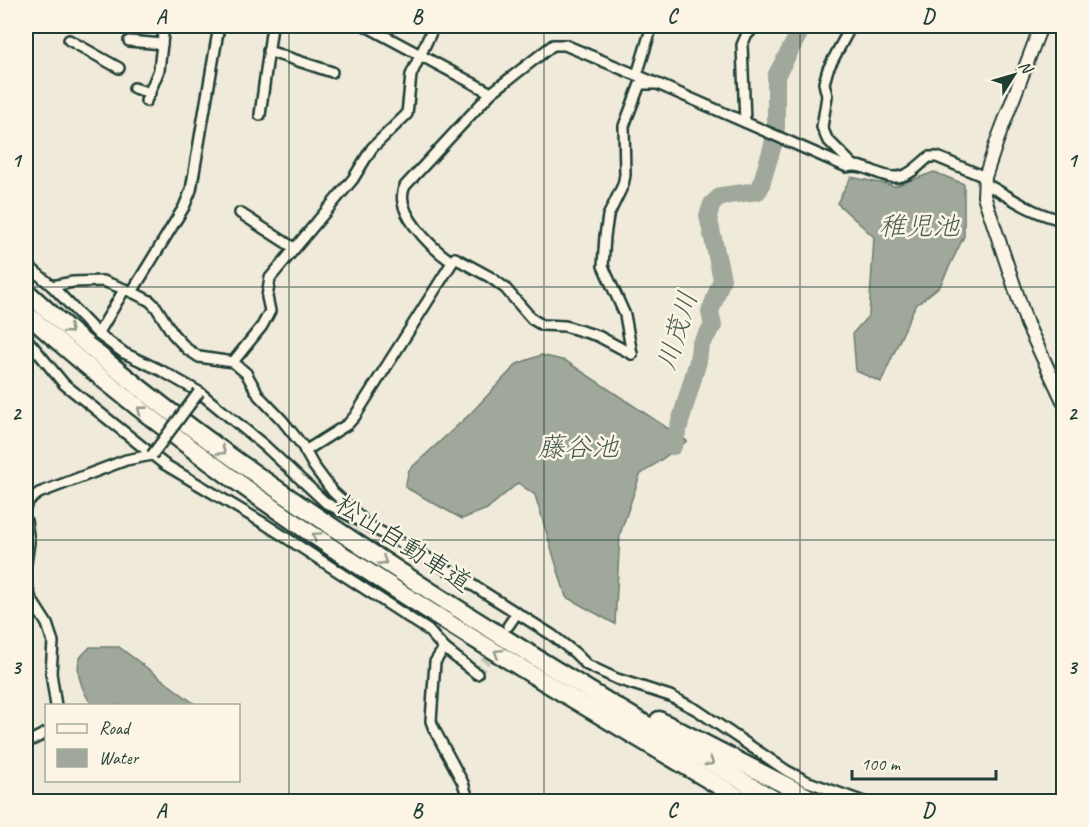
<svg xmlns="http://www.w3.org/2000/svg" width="1089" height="827" font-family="Caveat,'Klee One',sans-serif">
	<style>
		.water { fill: #9fa89a; stroke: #6c7d71; stroke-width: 1.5 }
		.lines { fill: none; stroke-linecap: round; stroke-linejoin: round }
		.river { stroke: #9fa89a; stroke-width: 18 }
		.minor-tunnel { stroke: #c5c7b9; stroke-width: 9; stroke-dasharray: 9 4.5; stroke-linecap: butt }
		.minor-casing { stroke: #1f3d34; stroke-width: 14 }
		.tertiary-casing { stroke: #1f3d34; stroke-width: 16 }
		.motorway-casing { stroke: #1f3d34; stroke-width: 21 }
		.minor { stroke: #fcf5e5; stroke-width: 9 }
		.tertiary { stroke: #fcf5e5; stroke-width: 12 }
		.motorway { stroke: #fcf5e5; stroke-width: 16 }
		.minor-bridge-casing { stroke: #1f3d34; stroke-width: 14; stroke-linecap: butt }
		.minor-bridge { stroke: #fcf5e5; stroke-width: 9 }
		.oneway { stroke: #8e998c }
		.grid { fill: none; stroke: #1f3d34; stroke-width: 1.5; stroke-opacity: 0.55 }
		.labels { text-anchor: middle; stroke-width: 5; stroke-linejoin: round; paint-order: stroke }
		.street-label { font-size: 26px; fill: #1f3d34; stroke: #fcf5e5 }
		.water-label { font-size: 27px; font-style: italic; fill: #455d53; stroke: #fcf5e5 }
		.neatline { fill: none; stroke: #1f3d34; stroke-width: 2 }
		.grid-label { font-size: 20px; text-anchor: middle; font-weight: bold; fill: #1f3d34 }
	</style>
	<rect width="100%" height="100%" fill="#efeada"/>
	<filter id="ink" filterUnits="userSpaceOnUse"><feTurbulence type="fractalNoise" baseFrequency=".0167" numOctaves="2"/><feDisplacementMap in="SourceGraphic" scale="12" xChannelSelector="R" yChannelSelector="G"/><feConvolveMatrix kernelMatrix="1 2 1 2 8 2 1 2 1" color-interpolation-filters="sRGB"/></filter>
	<g filter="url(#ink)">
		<g class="water">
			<path d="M934 172 964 184V236L940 286 915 306 881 382 856 371 853 333 869 315 874 237 837 203 851 177 895 186Z"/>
			<path d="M541 355 566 361 687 441 640 475 620 534 615 624 566 597 535 495 518 483 487 509 462 519 405 487 409 470 470 414 517 364Z"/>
			<path d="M90 647H119L196 705H92C84 694 74 672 80 658 82 654 87 651 90 647Z"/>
		</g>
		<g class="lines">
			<path class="river" d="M673 446 698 361 700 345 713 326 710 312 722 279 708 216 712 204 721 196 758 191 760 188 773 145 776 127V76L803 26"/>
			<path class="minor-tunnel" d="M477 674 494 648"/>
			<defs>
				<g id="minor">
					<path d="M366 26 491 93"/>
					<path d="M851 26 828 69 824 83 827 96 822 127 827 139 853 165"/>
					<path d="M69 40 119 68"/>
					<path d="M129 41 162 44"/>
					<path d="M268 51 332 72"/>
					<path d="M637 75 651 29 655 26"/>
					<path d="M134 88 150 93"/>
					<path d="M146 101 159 70 164 26"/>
					<path d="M260 115 272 26"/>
					<path d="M745 122 742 45 746 36 755 26"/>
					<path d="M984 183C1011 197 1033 215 1064 220"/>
					<path d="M240 213 294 248"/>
					<path d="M452 262C433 249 392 211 405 186L491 93 553 45H565L660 85 847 167C864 161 884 182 902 176 912 174 921 163 929 157H937L985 177"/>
					<path d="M26 264 52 286 98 334 124 353 162 371 199 392 265 446 326 503 409 547 466 581 552 635 575 653 587 665 617 679 670 696 697 710 787 771 806 781 864 802"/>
					<path d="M52 286 73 282 103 281 132 292 150 301 156 307 173 334 187 349 199 357 233 362 246 373 259 396 282 420 302 445 313 465 333 492 361 518"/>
					<path d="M132 292 184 207 191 190 219 26"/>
					<path d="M98 334 124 290"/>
					<path d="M26 338 64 384 164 464 265 524 428 630 444 648 477 674"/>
					<path d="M632 354 625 315 603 266 605 236 608 216 623 185 625 175 624 126 640 84H655"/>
					<path d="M233 362 262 326 270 311 267 297 270 278 353 179 372 148 407 114 411 75 434 26"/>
					<path d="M305 451 348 424 355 416 455 258 490 277 505 288 532 319 542 325 565 326 598 336 632 354"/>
					<path d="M26 506 27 502 39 493 126 460 152 455"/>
					<path d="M26 521 29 542 26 563"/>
					<path d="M26 584 31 599 47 624 53 642 51 673 56 706"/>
					<path d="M508 626 517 613"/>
					<path d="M444 648 435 662 431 721 434 729 463 783 469 802"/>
					<path d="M26 743 46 733"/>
				</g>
				<path id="tertiary" d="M1041 26 997 141 985 177 984 196 1027 324 1064 403"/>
				<g id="motorway">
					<path d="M26 291C149 405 289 500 430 591 544 664 661 735 779 802"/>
					<path d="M26 313C242 508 497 654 746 802"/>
					<path d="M659 720 818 802"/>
				</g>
			</defs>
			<use href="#minor" class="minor-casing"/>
			<use href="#tertiary" class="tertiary-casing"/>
			<use href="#motorway" class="motorway-casing"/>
			<use href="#minor" class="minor"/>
			<use href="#tertiary" class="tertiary"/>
			<use href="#motorway" class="motorway"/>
			<defs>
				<path id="minor-bridge" d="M152 455 199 392"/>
			</defs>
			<use href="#minor-bridge" class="minor-bridge-casing"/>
			<use href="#minor-bridge" class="minor-bridge"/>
		</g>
		<defs><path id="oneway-chevron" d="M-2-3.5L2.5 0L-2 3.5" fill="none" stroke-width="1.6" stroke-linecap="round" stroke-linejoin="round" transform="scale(1.5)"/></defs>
		<g class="oneway">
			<use href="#oneway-chevron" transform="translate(69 330) rotate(41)"/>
			<use href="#oneway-chevron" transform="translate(141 410) rotate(-142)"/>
			<use href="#oneway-chevron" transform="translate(222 451) rotate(35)"/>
			<use href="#oneway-chevron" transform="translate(316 536) rotate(-145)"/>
			<use href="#oneway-chevron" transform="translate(383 561) rotate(33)"/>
			<use href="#oneway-chevron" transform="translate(498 653) rotate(-148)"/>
			<use href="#oneway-chevron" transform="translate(710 762) rotate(31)"/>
		</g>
	</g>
	<path class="grid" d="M289 26V802M544 26V802M800 26V802M26 287H1064M26 540H1064"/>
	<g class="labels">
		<g class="street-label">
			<text transform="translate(404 543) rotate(33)" y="9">松山自動車道</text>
		</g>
		<g class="water-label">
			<text x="919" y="235">稚児池</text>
			<text transform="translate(677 331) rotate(-73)" y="9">川茂川</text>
			<text x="578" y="456">藤谷池</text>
		</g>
	</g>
	<rect width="1089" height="827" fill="none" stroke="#fcf5e5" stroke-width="66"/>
	<rect x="45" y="704" width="195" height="78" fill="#fcf5e5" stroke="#a4ab9e" stroke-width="1.5"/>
	<rect x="57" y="724" width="30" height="9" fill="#fcf5e5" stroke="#a4ab9e" stroke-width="1.5"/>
	<text x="99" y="734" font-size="18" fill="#1f3d34">Road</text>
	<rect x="57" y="749" width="30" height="18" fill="#9fa89a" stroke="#a4ab9e" stroke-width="1.5"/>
	<text x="99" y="764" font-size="18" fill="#1f3d34">Water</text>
	<g transform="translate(1014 75) rotate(53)" stroke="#fcf5e5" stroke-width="4.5" paint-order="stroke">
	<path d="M0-4.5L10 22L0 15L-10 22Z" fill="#1f3d34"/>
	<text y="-9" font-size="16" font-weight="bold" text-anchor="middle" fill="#1f3d34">N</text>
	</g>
	<path d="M852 770v9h144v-9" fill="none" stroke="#1f3d34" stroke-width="3"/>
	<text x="861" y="770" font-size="18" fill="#1f3d34" stroke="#fcf5e5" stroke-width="4.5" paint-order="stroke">100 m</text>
	<rect x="33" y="33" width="1023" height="761" class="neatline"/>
	<g class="grid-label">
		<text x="161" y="23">A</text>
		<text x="417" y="23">B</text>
		<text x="672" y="23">C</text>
		<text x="928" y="23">D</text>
		<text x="16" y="167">1</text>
		<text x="1072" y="167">1</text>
		<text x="16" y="420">2</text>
		<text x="1072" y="420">2</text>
		<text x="16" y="674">3</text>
		<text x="1072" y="674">3</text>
		<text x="161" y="817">A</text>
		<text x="417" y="817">B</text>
		<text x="672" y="817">C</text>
		<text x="928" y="817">D</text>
	</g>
</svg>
